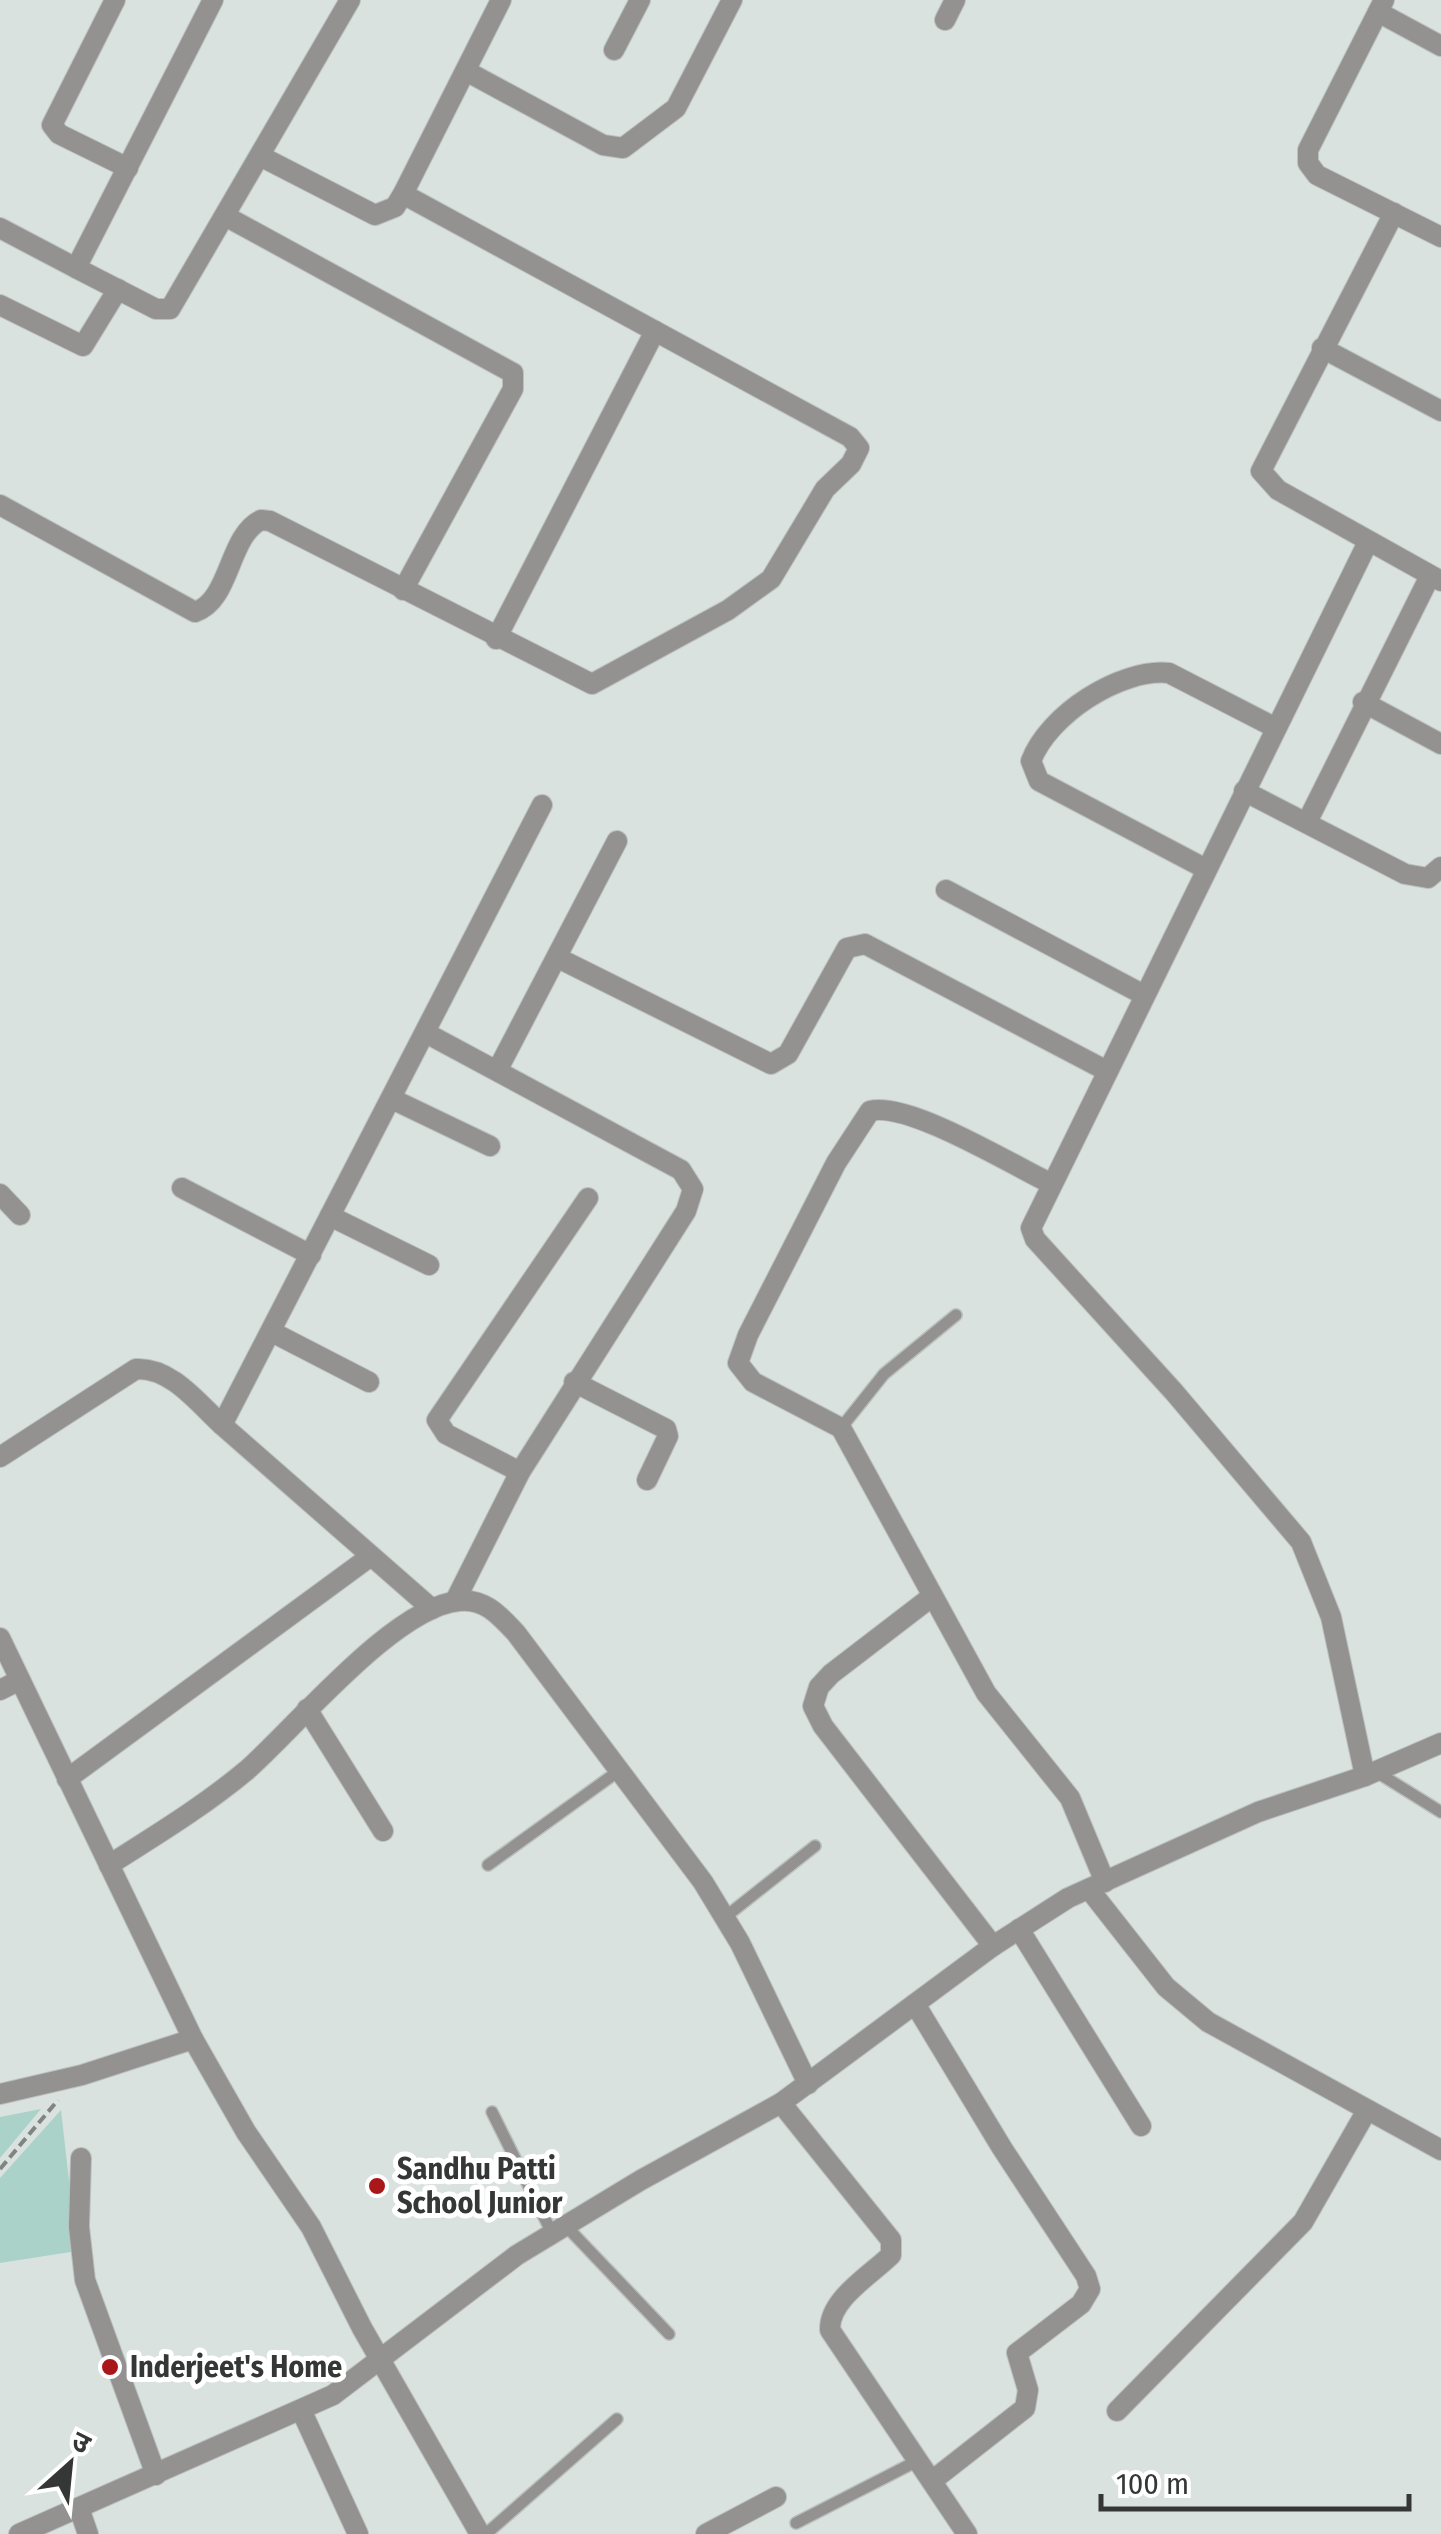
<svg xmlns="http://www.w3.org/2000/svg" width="1441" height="2534" font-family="'Fira Sans Condensed','Noto Sans Devanagari',sans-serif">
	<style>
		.green { fill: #aad2c8 }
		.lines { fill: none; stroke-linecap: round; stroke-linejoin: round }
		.service-casing { stroke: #b9c0be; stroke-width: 14 }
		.minor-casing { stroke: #b9c0be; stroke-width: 22 }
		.tertiary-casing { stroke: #b9c0be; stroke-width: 22 }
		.path { stroke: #808584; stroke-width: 4; stroke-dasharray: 10 5; stroke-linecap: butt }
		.service { stroke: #949191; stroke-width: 11 }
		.minor { stroke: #949191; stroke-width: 20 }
		.tertiary { stroke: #949191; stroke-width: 20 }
		.poi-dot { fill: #aa1718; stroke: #fff; stroke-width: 4 }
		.labels { text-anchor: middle; stroke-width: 10; stroke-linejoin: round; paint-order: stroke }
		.poi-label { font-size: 30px; font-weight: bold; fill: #343736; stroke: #fff; text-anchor: start }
	</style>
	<rect width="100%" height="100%" fill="#dae2e0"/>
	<g class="green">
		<path d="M41 2109 0 2158V2117Z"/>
		<path d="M61 2110 77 2251 0 2263V2178Z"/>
	</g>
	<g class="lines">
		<defs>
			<g id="service">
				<path d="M841 1428 884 1374 956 1315"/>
				<path d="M1375 1771 1441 1812"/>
				<path d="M488 1865 620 1770"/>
				<path d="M724 1918 815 1846"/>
				<path d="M492 2112 552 2233"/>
				<path d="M565 2225 669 2334"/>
				<path d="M796 2523 919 2460"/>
				<path d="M486 2534 617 2419"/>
			</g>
			<g id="minor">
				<path d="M115 0 52 125 59 134 128 168"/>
				<path d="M1384 0 1308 150V163L1317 175 1441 237"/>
				<path d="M1378 12 1441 46"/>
				<path d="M945 20 955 0"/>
				<path d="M614 50 640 0"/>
				<path d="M466 71 603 145 623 148 676 108 732 0"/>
				<path d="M403 194 501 0"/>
				<path d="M1394 213 1261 471 1278 490 1441 581"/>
				<path d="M227 217 513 373V389L403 590"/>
				<path d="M0 228 76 268 213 0"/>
				<path d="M76 268 156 309H170L350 0"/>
				<path d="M0 305 83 346 118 289"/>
				<path d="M1322 348 1441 411"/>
				<path d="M0 505 195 612C231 600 228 536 261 520L270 521 592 684 728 610 771 579 825 489 851 464 859 448 850 437 403 194 395 207 375 215 262 157"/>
				<path d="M496 639 655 331"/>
				<path d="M1363 702 1441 744"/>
				<path d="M1244 791 1405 874 1428 878 1441 867"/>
				<path d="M1307 822 1430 576"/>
				<path d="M1206 869 1039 781 1031 761C1048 715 1120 668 1169 673L1276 728"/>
				<path d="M946 890 1144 995"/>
				<path d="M558 958 771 1064 788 1054 847 948 865 944 1107 1071"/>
				<path d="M426 1033 681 1170 693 1189 686 1211 520 1472 455 1601"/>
				<path d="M498 1069 617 841"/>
				<path d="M392 1099 490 1146"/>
				<path d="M1050 1183C1012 1165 908 1101 870 1111L836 1163 748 1335 738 1363 753 1382 841 1428 986 1693 1070 1798 1105 1882"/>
				<path d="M182 1188 311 1255"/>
				<path d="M0 1194 20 1215"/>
				<path d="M330 1216 429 1265"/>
				<path d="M272 1332 369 1382"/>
				<path d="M574 1382 666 1429 668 1436 647 1480"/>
				<path d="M222 1425 432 1609"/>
				<path d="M0 1457 136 1369C171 1367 198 1403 222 1425L542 805"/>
				<path d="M520 1472 446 1434 437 1420 588 1198"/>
				<path d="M930 1598 831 1674 819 1687 813 1706 823 1726 993 1946"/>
				<path d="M0 1690 20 1680"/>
				<path d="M307 1709 383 1831"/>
				<path d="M1365 1776 1331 1617 1301 1542 1174 1392 1035 1239 1031 1228 1368 542"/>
				<path d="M67 1779 371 1556"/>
				<path d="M109 1865C156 1835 204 1806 247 1770 296 1727 394 1607 459 1601 485 1598 500 1616 516 1633L703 1882 740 1943 808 2084"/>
				<path d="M1089 1889 1166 1987 1208 2022 1441 2150"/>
				<path d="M1019 1929 1141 2126"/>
				<path d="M915 2004 1002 2148 1086 2276 1090 2289 1081 2304 1017 2353 1028 2390 1025 2408 933 2480"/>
				<path d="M0 2094 82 2075 193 2039"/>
				<path d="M781 2103 891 2240V2255C871 2275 829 2299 830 2330L967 2534"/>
				<path d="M81 2158 79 2227 85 2280 156 2475"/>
				<path d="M1117 2411 1303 2222 1366 2112"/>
				<path d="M79 2508 88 2534"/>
				<path d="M706 2534 776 2497"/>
			</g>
			<g id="tertiary">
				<path d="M0 1638 193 2039 246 2132 311 2227 362 2328 480 2534"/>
				<path d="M302 2412 358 2534"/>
				<path d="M19 2534 333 2395 517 2255 641 2180 781 2103 993 1946 1068 1898 1258 1812 1365 1776 1441 1743"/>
			</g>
		</defs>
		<use href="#service" class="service-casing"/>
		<use href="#minor" class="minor-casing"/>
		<use href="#tertiary" class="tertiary-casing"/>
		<path class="path" d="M0 2169 58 2100"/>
		<use href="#service" class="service"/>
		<use href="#minor" class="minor"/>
		<use href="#tertiary" class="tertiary"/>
	</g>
	<g class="poi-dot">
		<circle cx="377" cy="2186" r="10"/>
		<circle cx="110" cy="2367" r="10"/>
	</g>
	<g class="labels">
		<g class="poi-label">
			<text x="397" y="2179">Sandhu Patti<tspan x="397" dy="34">School Junior</tspan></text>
			<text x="130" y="2377">Inderjeet's Home</text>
		</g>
	</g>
	<g transform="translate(70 2464) rotate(27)" stroke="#ffffff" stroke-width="8" paint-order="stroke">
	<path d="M0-8L18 38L0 25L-18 38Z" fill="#343736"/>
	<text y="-15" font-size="28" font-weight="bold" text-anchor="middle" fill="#343736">उ</text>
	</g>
	<path d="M1101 2494v15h308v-15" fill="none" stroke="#343736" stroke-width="5"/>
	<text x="1116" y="2494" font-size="30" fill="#343736" stroke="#ffffff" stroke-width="8" paint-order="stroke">100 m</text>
</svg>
